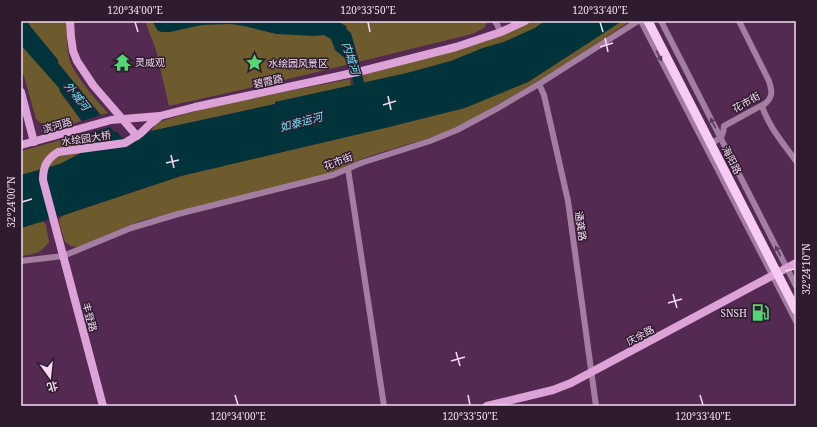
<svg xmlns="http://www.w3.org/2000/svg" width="817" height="427" font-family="'Noto Serif','Noto Sans SC',serif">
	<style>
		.green { fill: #6d5b2d }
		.water { fill: #00343a }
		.pier { fill: #542a52 }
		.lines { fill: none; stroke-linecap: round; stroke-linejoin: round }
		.river { stroke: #00343a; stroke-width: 10 }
		.street { stroke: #a37ea1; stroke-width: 6 }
		.secondary { stroke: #dda3d9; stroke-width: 8 }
		.primary { stroke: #f8cbf5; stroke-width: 9 }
		.oneway { fill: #573e56 }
		.ticks { fill: none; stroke: #f4daf2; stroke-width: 1.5 }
		.labels { text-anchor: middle; stroke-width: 3; stroke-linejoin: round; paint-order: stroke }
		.poi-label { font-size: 10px; fill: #f4daf2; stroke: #2e1c2e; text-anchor: start }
		.street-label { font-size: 10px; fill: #f4daf2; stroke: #2e1c2e }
		.water-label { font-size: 11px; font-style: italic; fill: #65e6f9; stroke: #2e1c2e }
		.neatline { fill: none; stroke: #f4daf2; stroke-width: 1.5 }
		.ticks-label { font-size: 10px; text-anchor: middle; fill: #f4daf2 }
	</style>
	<rect width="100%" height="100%" fill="#542a52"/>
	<g class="green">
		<path d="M27 21H67C67 34 66 48 70 61 75 76 97 101 108 113L101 115 58 63V60L30 26Z"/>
		<path d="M145 21H488L484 28 472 34 276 82 169 106 156 50Z"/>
		<path d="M531 21H545L535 28 504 42 483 48 451 61 407 73 364 83 363 75 487 41Z"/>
		<path d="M622 21H630C586 52 540 81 493 107 480 114 467 123 453 129 414 146 369 151 333 173L140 221 78 247 71 246 65 242 60 226 59 219 64 215 181 176 393 126 528 82Z"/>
		<path d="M21 45 60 88 81 121 55 130 44 126 36 119 24 76 21 72Z"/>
		<path d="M350 79 351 86 275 102V104L151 131 157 123 165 120 209 107Z"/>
		<path d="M86 133 94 137 96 142 81 153 60 164 21 175V151Z"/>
		<path d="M43 221 46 225 49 242C40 254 35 254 21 256V228Z"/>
	</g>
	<g class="water">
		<path d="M21 21H27L30 26 58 60V63L114 132H117L122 138 134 141 151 131 275 104V102L407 73 451 61 483 48 504 42 535 28 545 21H622L528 82 465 108 393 126 181 176 64 215 21 228V175L60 164 81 153 96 142 94 137 60 92 59 88 21 45Z"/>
		<path d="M152 21H337L346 26 347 30 351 33 356 51V56L353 58 346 59 335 50 331 39 324 35 315 36 276 34 244 26 231 24 202 25 170 32H162L158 31Z"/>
	</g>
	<path class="pier" d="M103 114 113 126 89 133 80 122Z"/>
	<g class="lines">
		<path class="river" d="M348 46 353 58 362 98"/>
		<g class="street">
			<path d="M495 21 501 32"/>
			<path d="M641 21 796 321"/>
			<path d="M661 21 796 286"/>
			<path d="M539 84 544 95 568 201 596 406"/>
			<path d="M762 106C769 127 783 143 796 161"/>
			<path d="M709 144C719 139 723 139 724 126L766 103C773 96 772 91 769 81L739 21"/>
			<path d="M348 169 384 406"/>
			<path d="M21 261 63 256 131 228 178 214 333 175 361 163 430 141 457 130 498 108 539 84 638 21"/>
		</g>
		<g class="secondary">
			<path d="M70 21 71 37 73 51 77 61 93 85 137 136"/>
			<path d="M21 92 34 142"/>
			<path d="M21 145 111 120 160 116 195 107 362 71 456 47 501 32 525 21"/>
			<path d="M103 406 43 180C43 166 47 159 58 152L125 143 141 133 150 124 159 117"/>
			<path d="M487 406 553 390 571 383 796 263"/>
		</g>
		<path class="primary" d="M648 21 796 310"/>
	</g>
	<defs><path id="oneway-solid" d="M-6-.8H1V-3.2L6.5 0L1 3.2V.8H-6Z"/></defs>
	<g class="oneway">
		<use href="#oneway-solid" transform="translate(659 56) rotate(63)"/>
		<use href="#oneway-solid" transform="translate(713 123) rotate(-117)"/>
		<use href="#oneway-solid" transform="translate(778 251) rotate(-117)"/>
	</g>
	<path class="ticks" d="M135 22 138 32M368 22 370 32M600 22 603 32M605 38 608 52M600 47 613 43M388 96 391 110M383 105 396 101M171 155 174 168M166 163 179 160M22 202 32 199M785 271 795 269M673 294 677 308M668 303 682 299M456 352 460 366M451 361 465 357M235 395 238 405M468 395 470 405M700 395 703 405"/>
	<defs>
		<symbol id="temple-bare" viewBox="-9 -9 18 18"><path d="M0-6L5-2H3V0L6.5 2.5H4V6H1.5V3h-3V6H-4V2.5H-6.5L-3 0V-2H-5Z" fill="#54d672" stroke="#2e1c2e" stroke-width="2.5" paint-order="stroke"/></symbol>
		<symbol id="sight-bare" viewBox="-9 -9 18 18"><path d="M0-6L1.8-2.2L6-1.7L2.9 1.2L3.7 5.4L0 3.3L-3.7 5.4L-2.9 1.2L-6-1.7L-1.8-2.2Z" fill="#54d672" stroke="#2e1c2e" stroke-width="2.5" paint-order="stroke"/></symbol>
		<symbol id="fuel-bare" viewBox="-9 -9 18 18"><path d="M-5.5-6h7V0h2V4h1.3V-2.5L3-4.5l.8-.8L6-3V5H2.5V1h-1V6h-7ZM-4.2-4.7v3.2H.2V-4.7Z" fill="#54d672" stroke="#2e1c2e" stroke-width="2.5" paint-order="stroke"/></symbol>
	</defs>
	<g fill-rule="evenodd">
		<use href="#temple-bare" x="110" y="50" width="25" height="25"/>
		<use href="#sight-bare" x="242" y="50" width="25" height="25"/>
		<use href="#fuel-bare" x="748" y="300" width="25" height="25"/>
	</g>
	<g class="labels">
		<g class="poi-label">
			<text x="135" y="66">灵威观</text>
			<text x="268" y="67">水绘园风景区</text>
			<text x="747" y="317" text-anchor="end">SNSH</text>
		</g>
		<g class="street-label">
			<text transform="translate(268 81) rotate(-12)" y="4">碧霞路</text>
			<text transform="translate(746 102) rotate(-29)" y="4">花市街</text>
			<text transform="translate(57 125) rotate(-16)" y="4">滨河路</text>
			<text transform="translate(86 138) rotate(-8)" y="4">水绘园大桥</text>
			<text transform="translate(732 160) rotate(63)" y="4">海阳路</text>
			<text transform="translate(338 161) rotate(-21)" y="4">花市街</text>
			<text transform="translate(581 226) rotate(82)" y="4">通龚路</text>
			<text transform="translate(90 317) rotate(75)" y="4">丰登路</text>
			<text transform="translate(640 335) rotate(-28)" y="4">庆余路</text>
		</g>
		<g class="water-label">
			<text transform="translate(351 58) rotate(72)" y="4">内城河</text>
			<text transform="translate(77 96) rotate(51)" y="4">外城河</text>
			<text transform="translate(301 122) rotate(-15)" y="4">如泰运河</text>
		</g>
	</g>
	<rect width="817" height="427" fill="none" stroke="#2e1c2e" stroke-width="44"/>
	<g transform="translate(50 377) rotate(165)" stroke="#2e1c2e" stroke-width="3" paint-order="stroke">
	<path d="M0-3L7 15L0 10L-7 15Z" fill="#f4daf2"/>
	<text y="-6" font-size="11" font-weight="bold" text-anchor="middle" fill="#f4daf2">北</text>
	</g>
	<rect x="22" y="22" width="773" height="383" class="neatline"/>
	<g class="ticks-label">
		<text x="135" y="14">120°34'00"E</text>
		<text x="368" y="14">120°33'50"E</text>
		<text x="600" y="14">120°33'40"E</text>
		<text transform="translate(11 202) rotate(-90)" y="4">32°24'00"N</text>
		<text transform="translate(806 269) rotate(-90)" y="4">32°24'10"N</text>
		<text x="238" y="420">120°34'00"E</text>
		<text x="470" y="420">120°33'50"E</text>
		<text x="703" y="420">120°33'40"E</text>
	</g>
</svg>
